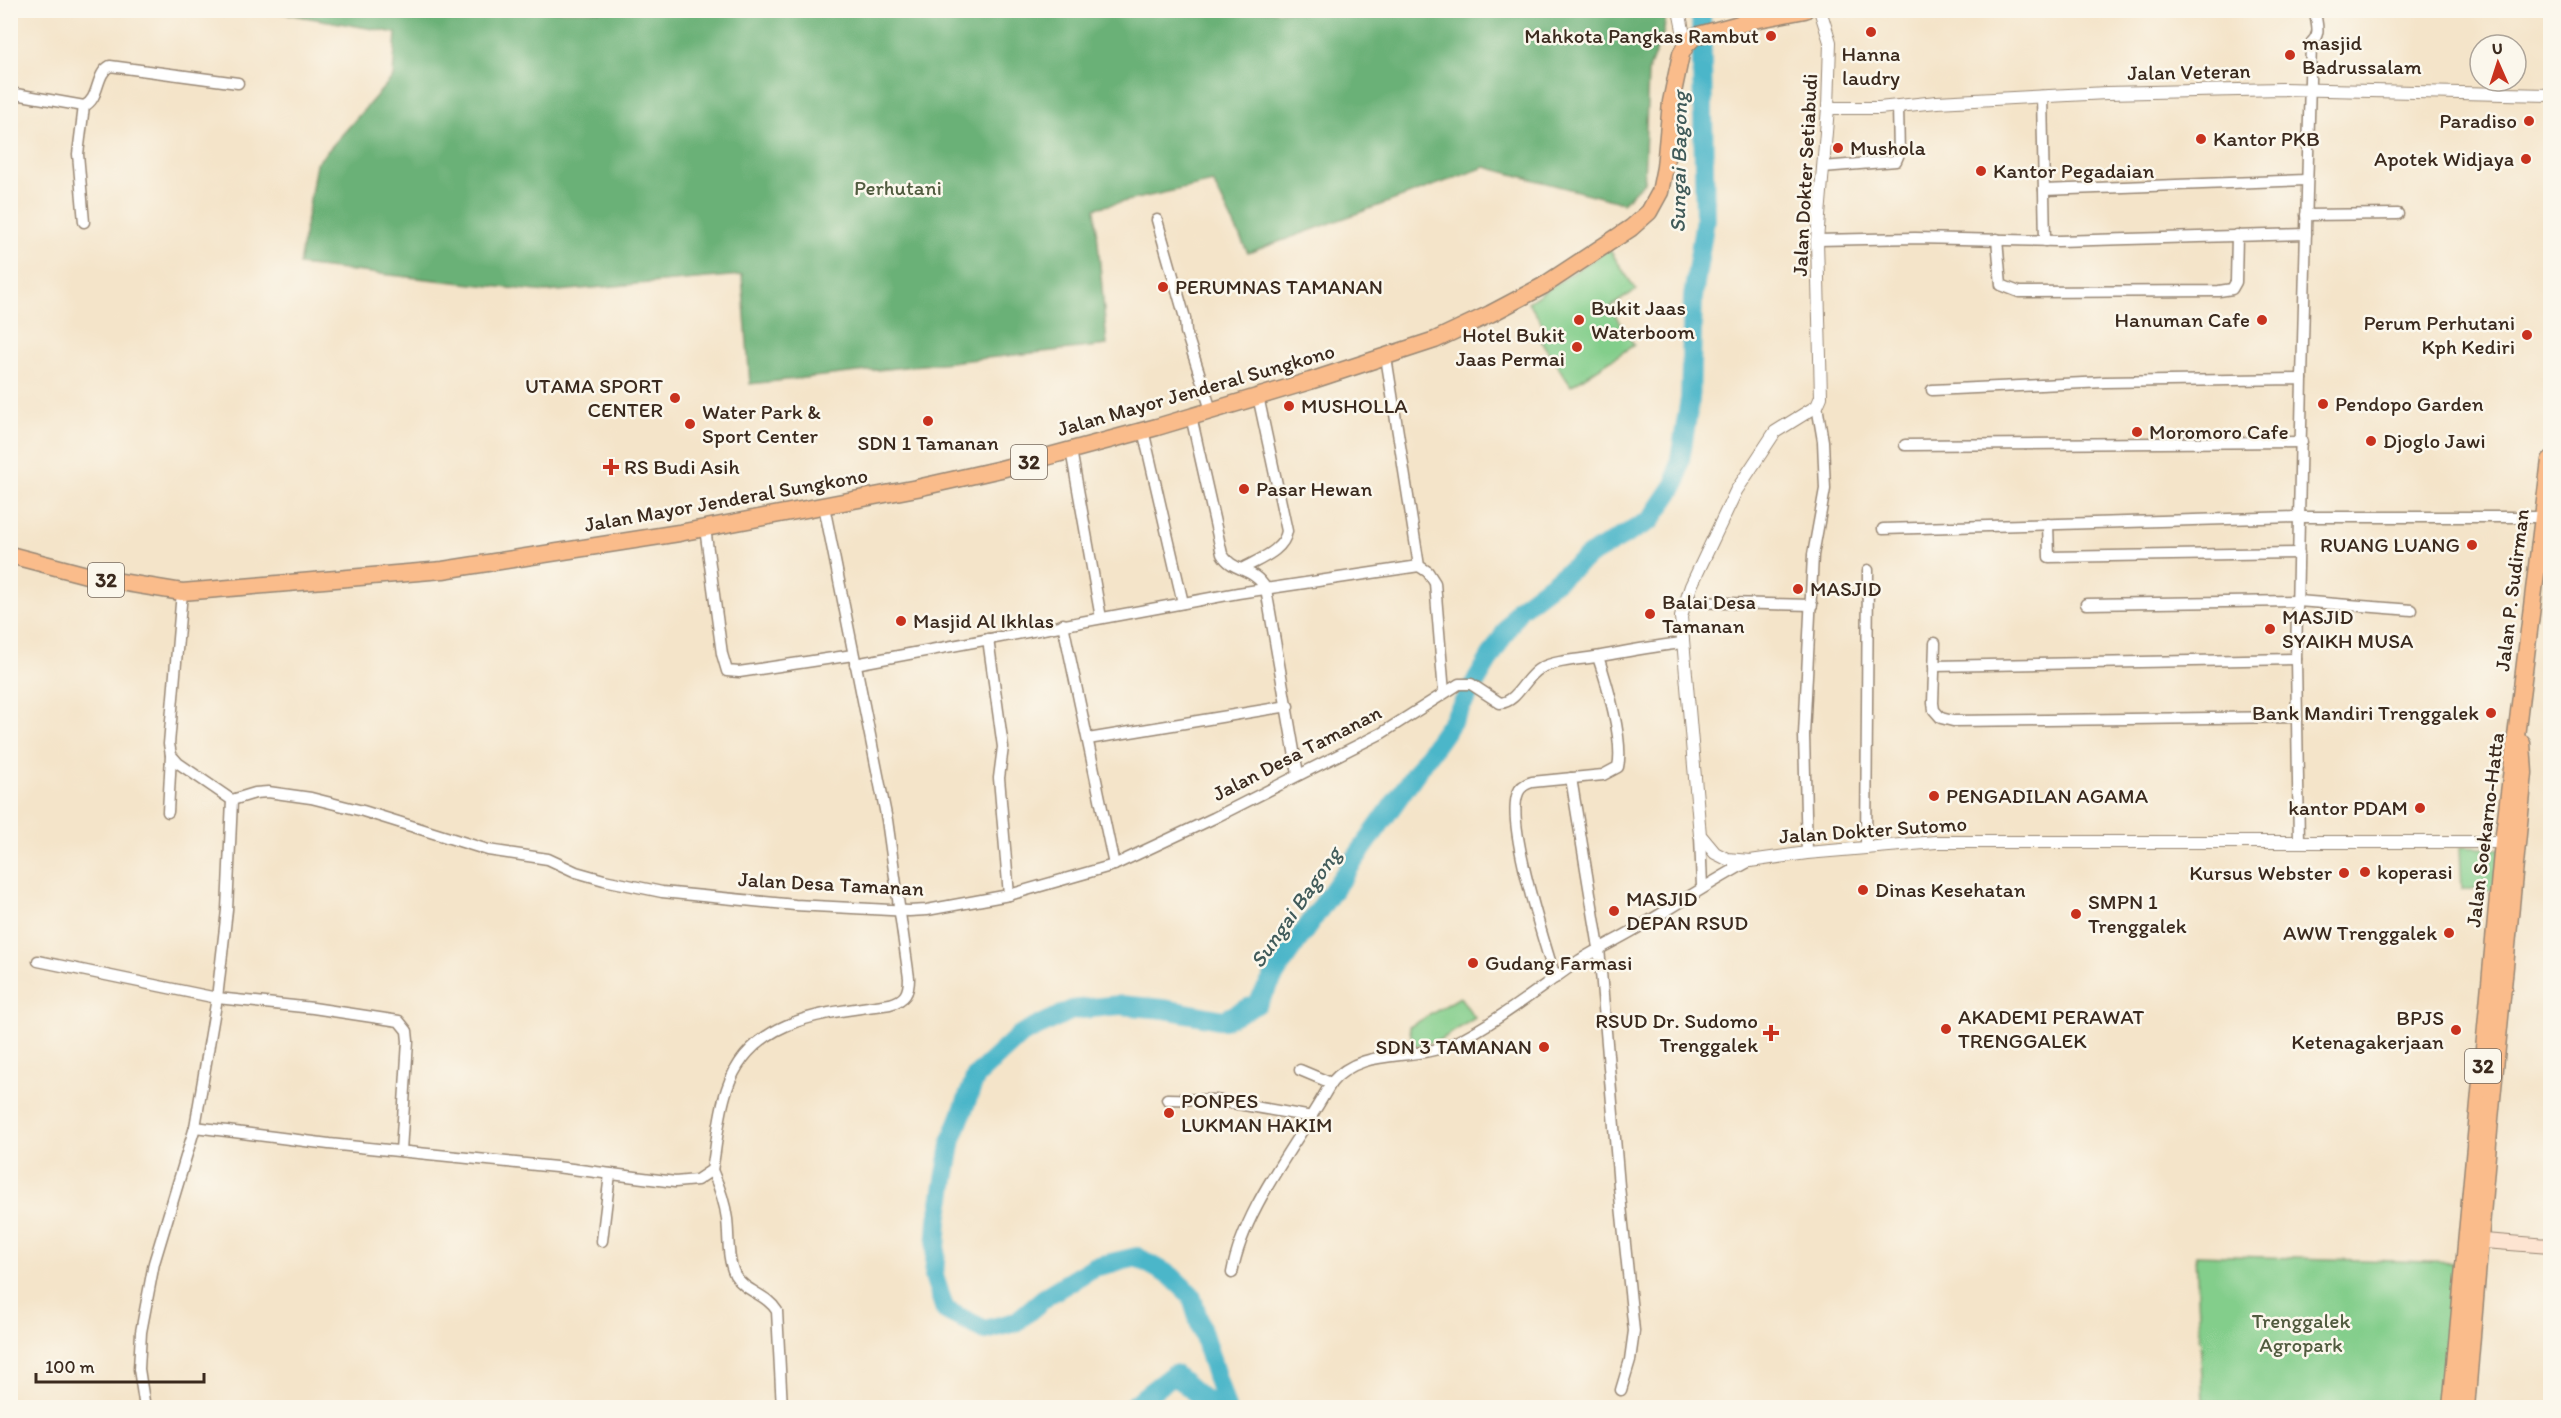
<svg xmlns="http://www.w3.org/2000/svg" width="2561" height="1418" font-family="Itim,sans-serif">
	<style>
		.green { fill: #83ce8b; stroke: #5f7c54; stroke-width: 1.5 }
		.forest { fill: #6ab177; stroke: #526e4a; stroke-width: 1.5 }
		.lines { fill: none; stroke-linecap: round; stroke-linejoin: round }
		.river { stroke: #4cb6c9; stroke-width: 20 }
		.minor-casing { stroke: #988774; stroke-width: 13 }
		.tertiary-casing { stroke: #988774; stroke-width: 14 }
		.secondary-casing { stroke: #988774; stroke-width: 16 }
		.trunk-casing { stroke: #988774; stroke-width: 19 }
		.minor { stroke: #fff; stroke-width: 10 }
		.tertiary { stroke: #fff; stroke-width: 12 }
		.secondary { stroke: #fde4d1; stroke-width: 14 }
		.trunk { stroke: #fabc8b; stroke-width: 16 }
		.poi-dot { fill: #c8321e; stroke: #fbf7ec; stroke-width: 2 }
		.labels { text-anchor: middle; stroke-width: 5; stroke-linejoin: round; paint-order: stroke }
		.shield { fill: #fbf7ec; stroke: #75685c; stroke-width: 1.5 }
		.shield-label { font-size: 20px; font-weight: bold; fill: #3b2a1e }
		.poi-label { font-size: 21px; fill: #3b2a1e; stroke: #fbf7ec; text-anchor: start }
		.street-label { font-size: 21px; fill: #3b2a1e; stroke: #fbf7ec }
		.park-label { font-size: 21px; fill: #515b3f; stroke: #fbf7ec }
		.water-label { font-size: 22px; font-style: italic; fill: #415b5a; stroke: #fbf7ec }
	</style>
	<rect width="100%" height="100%" fill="#fbf7ec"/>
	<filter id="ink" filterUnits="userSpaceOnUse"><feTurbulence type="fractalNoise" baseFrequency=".0167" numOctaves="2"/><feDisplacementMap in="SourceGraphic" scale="12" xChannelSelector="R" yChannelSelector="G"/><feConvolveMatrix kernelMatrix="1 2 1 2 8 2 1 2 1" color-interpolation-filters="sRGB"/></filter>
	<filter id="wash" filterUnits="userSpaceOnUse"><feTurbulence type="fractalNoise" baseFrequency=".008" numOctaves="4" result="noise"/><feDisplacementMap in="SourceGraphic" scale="24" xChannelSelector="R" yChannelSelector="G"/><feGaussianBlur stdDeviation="1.35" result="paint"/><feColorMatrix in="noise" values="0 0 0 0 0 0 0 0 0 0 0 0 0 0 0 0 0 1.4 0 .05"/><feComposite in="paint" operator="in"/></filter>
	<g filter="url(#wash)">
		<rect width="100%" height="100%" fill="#f4e4c9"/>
		<g class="green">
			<path d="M1609 249 1636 290 1610 307 1634 345 1571 386 1539 338 1548 332 1528 302Z"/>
			<path d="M2460 847 2501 849 2498 890 2462 889Z"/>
			<path d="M1460 997 1475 1018 1442 1039 1414 1047 1409 1027Z"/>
			<path d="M2196 1255 2460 1263 2448 1407 2265 1408 2203 1401Z"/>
		</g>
		<path class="forest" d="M271 11H1666L1664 31 1648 72 1644 182 1623 203 1485 167 1248 253 1213 182 1095 208 1107 345 750 384 742 275 546 292 299 265 316 164 393 77 396 33Z"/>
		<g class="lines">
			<g class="river">
				<path d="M1130 1408 1174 1374 1213 1408"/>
				<path d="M1226 1408 1191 1295 1171 1276 1137 1257 1094 1267 1048 1295 1016 1322 985 1330 945 1310 934 1276 938 1220 952 1139 976 1076 1020 1035 1072 1010 1120 1005 1164 1009 1224 1020 1257 1004 1286 957 1453 720 1519 609 1590 555 1651 520 1676 483 1690 399 1693 297 1705 219 1701 10"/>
			</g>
		</g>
	</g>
	<g filter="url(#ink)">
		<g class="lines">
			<defs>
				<g id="minor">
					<path d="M10 93 84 106C100 99 95 74 110 66L238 83"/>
					<path d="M2042 96 2045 241"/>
					<path d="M1823 167 1896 161 1899 154 1898 106"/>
					<path d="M2044 190 2306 180"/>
					<path d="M2306 215 2398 214"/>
					<path d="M1157 220 1185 318 1186 332 1211 410"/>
					<path d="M84 222 78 154 84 106"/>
					<path d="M1997 239 2001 285 2019 292 2219 291 2232 289 2236 282 2237 235"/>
					<path d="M1817 240 1915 238 2058 241 2306 234"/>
					<path d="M1386 357 1419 566 1428 572 1435 583 1444 693"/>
					<path d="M2302 379 2311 43C2322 33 2316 24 2315 10"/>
					<path d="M1932 390 2105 382 2302 379 2296 659 2299 842"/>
					<path d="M1191 416 1222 554C1233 573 1253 566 1266 589L1298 774"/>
					<path d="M1143 430 1183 603"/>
					<path d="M1905 445 2302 442"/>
					<path d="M1071 450 1101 618"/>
					<path d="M2048 524 2049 557 2299 553"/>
					<path d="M705 528 722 654 727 671 739 672 853 655"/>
					<path d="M1883 529 2299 517H2544"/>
					<path d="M1242 569C1259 559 1284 551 1287 531L1258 396"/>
					<path d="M182 592 169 744 171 755 178 763 232 800 255 793 268 792 311 798 363 811 488 850 548 859 576 872 604 880 662 892 795 905 909 911 927 910 1009 895 1114 865 1214 818 1382 733 1459 684H1471L1500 703C1518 702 1525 676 1541 668 1557 660 1578 660 1595 657 1624 652 1653 646 1682 643"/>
					<path d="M1687 602 1812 605"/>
					<path d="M2086 604 2298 601 2412 610"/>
					<path d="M1063 624 1114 865"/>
					<path d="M988 639 1003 747 999 778 1009 895"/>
					<path d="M1935 643 1933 703 1934 710 1941 718 1953 721 2296 717"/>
					<path d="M855 664 1238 593 1419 566"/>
					<path d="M1934 666 2296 659"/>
					<path d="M1088 739 1288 706"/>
					<path d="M1571 778 1599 948 1619 1186 1634 1331 1630 1360 1621 1390"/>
					<path d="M168 812 171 755"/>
					<path d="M1700 835 1702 887"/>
					<path d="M1866 848 1868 570"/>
					<path d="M1807 853 1804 735 1813 555 1825 489 1823 441 1817 406"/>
					<path d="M38 961 217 998 313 1008 399 1021 407 1031 408 1041 401 1151"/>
					<path d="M1555 978C1545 943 1505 823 1518 793 1520 787 1525 784 1532 782L1603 775 1618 767C1624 741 1607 683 1598 657"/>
					<path d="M1300 1070 1331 1083"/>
					<path d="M1167 1099 1215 1100 1312 1117"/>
					<path d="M195 1127 329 1144 556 1167 675 1182 697 1180 712 1170C717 1144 718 1115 727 1089 751 1016 827 1013 890 1004 905 1000 909 993 909 978L887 820 824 506"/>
					<path d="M712 1170C719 1186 725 1202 727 1219 729 1237 727 1259 735 1275 745 1292 767 1294 777 1311L782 1408"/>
					<path d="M602 1241 610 1174"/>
					<path d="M1232 1273C1244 1207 1298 1143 1331 1083 1363 1045 1413 1063 1454 1043 1499 1021 1539 988 1580 960 1601 947 1623 937 1644 924 1680 903 1714 880 1750 861"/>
					<path d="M145 1408 139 1369 141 1332 154 1263 195 1127 217 998 227 910 232 800"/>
				</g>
				<g id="tertiary">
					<path d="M1679 10 1686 45"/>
					<path d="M1820 10 1830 42 1828 108 1817 240 1821 397 1817 406 1775 432 1736 491 1691 586 1681 617 1700 835 1715 853 1727 859 1750 861 1807 853 1936 842H2510"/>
					<path d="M1828 108H1879L1937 102 2107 93 2282 89 2550 95"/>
				</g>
				<path id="secondary" d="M2471 1240 2550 1246"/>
				<g id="trunk">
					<path d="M10 555 102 579 182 592 443 570 679 533 917 488 1001 469 1157 427 1310 381 1435 340 1490 314 1543 286 1631 228 1649 212 1660 192 1665 167 1671 102 1681 54 1686 45 1695 36 1754 20 1805 10"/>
					<path d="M2451 1408 2503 842 2550 460"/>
					<path d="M2466 1408 2490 1119 2524 773 2522 743"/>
				</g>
			</defs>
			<use href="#minor" class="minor-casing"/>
			<use href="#tertiary" class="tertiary-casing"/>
			<use href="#secondary" class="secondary-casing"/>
			<use href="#trunk" class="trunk-casing"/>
			<use href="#minor" class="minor"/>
			<use href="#tertiary" class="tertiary"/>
			<use href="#secondary" class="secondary"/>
			<use href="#trunk" class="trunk"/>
		</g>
	</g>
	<g class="poi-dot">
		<circle cx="1871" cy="32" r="6"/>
		<circle cx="1771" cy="36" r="6"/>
		<circle cx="2290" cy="55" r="6"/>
		<circle cx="2529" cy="121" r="6"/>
		<circle cx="2201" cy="139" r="6"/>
		<circle cx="1838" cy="148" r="6"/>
		<circle cx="2526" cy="159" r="6"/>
		<circle cx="1981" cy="171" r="6"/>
		<circle cx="1163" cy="287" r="6"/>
		<circle cx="1579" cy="320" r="6"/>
		<circle cx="2262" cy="320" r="6"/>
		<circle cx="2527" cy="335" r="6"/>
		<circle cx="1577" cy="347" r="6"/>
		<circle cx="675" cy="398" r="6"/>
		<circle cx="2323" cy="404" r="6"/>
		<circle cx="1289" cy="406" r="6"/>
		<circle cx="928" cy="421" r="6"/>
		<circle cx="690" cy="424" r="6"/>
		<circle cx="2137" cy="432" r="6"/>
		<circle cx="2371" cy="441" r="6"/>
		<path d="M608 458h6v6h6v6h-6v6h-6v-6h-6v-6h6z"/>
		<circle cx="1244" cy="489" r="6"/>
		<circle cx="2472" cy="545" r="6"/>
		<circle cx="1798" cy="589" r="6"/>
		<circle cx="1650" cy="614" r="6"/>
		<circle cx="901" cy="621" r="6"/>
		<circle cx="2270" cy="629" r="6"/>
		<circle cx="2491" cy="713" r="6"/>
		<circle cx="1934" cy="796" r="6"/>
		<circle cx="2420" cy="808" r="6"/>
		<circle cx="2365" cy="872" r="6"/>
		<circle cx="2344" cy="873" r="6"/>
		<circle cx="1863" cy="890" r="6"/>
		<circle cx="1614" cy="911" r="6"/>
		<circle cx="2076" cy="914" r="6"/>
		<circle cx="2449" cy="933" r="6"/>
		<circle cx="1473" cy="963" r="6"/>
		<circle cx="1946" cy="1029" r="6"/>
		<circle cx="2456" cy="1030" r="6"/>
		<path d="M1768 1024h6v6h6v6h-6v6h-6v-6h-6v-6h6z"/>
		<circle cx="1544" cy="1047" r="6"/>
		<circle cx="1169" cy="1113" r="6"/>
	</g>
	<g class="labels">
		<g class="shield">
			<rect x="1011" y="445" width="36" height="34" rx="4.5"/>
			<rect x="88" y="563" width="36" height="34" rx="4.5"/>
			<rect x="2465" y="1049" width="36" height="34" rx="4.5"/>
		</g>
		<g class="shield-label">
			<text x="1029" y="469">32</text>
			<text x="106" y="587">32</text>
			<text x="2483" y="1073">32</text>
		</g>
		<g class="poi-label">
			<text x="1759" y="43" text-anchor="end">Mahkota Pangkas Rambut</text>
			<text x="2302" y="50">masjid<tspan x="2302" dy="24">Badrussalam</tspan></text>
			<text x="1871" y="61" text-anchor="middle">Hanna<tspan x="1871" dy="24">laudry</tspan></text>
			<text x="2517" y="128" text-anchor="end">Paradiso</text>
			<text x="2213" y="146">Kantor PKB</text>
			<text x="1850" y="155">Mushola</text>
			<text x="2514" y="166" text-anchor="end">Apotek Widjaya</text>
			<text x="1993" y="178">Kantor Pegadaian</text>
			<text x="1175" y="294">PERUMNAS TAMANAN</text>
			<text x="1591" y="315">Bukit Jaas<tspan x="1591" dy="24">Waterboom</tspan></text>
			<text x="2250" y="327" text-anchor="end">Hanuman Cafe</text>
			<text x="2515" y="330" text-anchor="end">Perum Perhutani<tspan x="2515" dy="24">Kph Kediri</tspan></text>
			<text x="1565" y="342" text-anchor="end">Hotel Bukit<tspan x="1565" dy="24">Jaas Permai</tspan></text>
			<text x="663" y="393" text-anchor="end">UTAMA SPORT<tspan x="663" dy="24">CENTER</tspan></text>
			<text x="2335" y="411">Pendopo Garden</text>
			<text x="1301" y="413">MUSHOLLA</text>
			<text x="702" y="419">Water Park &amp;<tspan x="702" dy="24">Sport Center</tspan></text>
			<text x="2149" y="439">Moromoro Cafe</text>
			<text x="2383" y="448">Djoglo Jawi</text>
			<text x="928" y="450" text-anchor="middle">SDN 1 Tamanan</text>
			<text x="624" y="474">RS Budi Asih</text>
			<text x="1256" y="496">Pasar Hewan</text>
			<text x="2460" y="552" text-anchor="end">RUANG LUANG</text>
			<text x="1810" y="596">MASJID</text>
			<text x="1662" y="609">Balai Desa<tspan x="1662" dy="24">Tamanan</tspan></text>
			<text x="2282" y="624">MASJID<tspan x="2282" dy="24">SYAIKH MUSA</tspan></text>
			<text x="913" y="628">Masjid Al Ikhlas</text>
			<text x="2479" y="720" text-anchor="end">Bank Mandiri Trenggalek</text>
			<text x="1946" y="803">PENGADILAN AGAMA</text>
			<text x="2408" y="815" text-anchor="end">kantor PDAM</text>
			<text x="2377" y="879">koperasi</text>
			<text x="2332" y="880" text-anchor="end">Kursus Webster</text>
			<text x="1875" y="897">Dinas Kesehatan</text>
			<text x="1626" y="906">MASJID<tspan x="1626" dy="24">DEPAN RSUD</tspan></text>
			<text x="2088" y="909">SMPN 1<tspan x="2088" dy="24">Trenggalek</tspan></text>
			<text x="2437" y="940" text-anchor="end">AWW Trenggalek</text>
			<text x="1485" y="970">Gudang Farmasi</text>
			<text x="1958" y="1024">AKADEMI PERAWAT<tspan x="1958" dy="24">TRENGGALEK</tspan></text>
			<text x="2444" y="1025" text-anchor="end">BPJS<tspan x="2444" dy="24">Ketenagakerjaan</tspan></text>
			<text x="1758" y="1028" text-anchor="end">RSUD Dr. Sudomo<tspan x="1758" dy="24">Trenggalek</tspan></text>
			<text x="1532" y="1054" text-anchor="end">SDN 3 TAMANAN</text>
			<text x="1181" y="1108">PONPES<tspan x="1181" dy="24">LUKMAN HAKIM</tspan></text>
		</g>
		<g class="street-label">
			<text transform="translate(2189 72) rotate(-1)" y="7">Jalan Veteran</text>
			<text transform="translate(1805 175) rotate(-87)" y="7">Jalan Dokter Setiabudi</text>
			<text transform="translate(1196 390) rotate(-16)" y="7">Jalan Mayor Jenderal Sungkono</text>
			<text transform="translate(726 500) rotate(-10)" y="7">Jalan Mayor Jenderal Sungkono</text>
			<text transform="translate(2512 590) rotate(-83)" y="7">Jalan P. Sudirman</text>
			<text transform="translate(1297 753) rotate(-27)" y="7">Jalan Desa Tamanan</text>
			<text transform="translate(1873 830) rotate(-4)" y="7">Jalan Dokter Sutomo</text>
			<text transform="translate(2485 830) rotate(-83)" y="7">Jalan Soekarno-Hatta</text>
			<text transform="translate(831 884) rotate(3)" y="7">Jalan Desa Tamanan</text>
		</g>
		<g class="park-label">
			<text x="898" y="195">Perhutani</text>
			<text x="2301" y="1328">Trenggalek<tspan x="2301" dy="24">Agropark</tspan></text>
		</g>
		<g class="water-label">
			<text transform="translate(1678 162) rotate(-89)" y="8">Sungai Bagong</text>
			<text transform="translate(1295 907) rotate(-55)" y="8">Sungai Bagong</text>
		</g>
	</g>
	<rect width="2561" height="1418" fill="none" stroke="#fbf7ec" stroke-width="36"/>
	<g transform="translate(2498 63) rotate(357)"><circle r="28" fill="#fbf7ec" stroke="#aea59a" stroke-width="1.5"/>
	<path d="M0-4.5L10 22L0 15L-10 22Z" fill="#c8321e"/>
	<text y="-9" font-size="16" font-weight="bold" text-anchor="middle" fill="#3b2a1e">U</text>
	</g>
	<path d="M36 1373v9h168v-9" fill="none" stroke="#3b2a1e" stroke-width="3"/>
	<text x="45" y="1373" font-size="18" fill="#3b2a1e" stroke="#fbf7ec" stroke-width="4.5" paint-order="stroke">100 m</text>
</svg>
